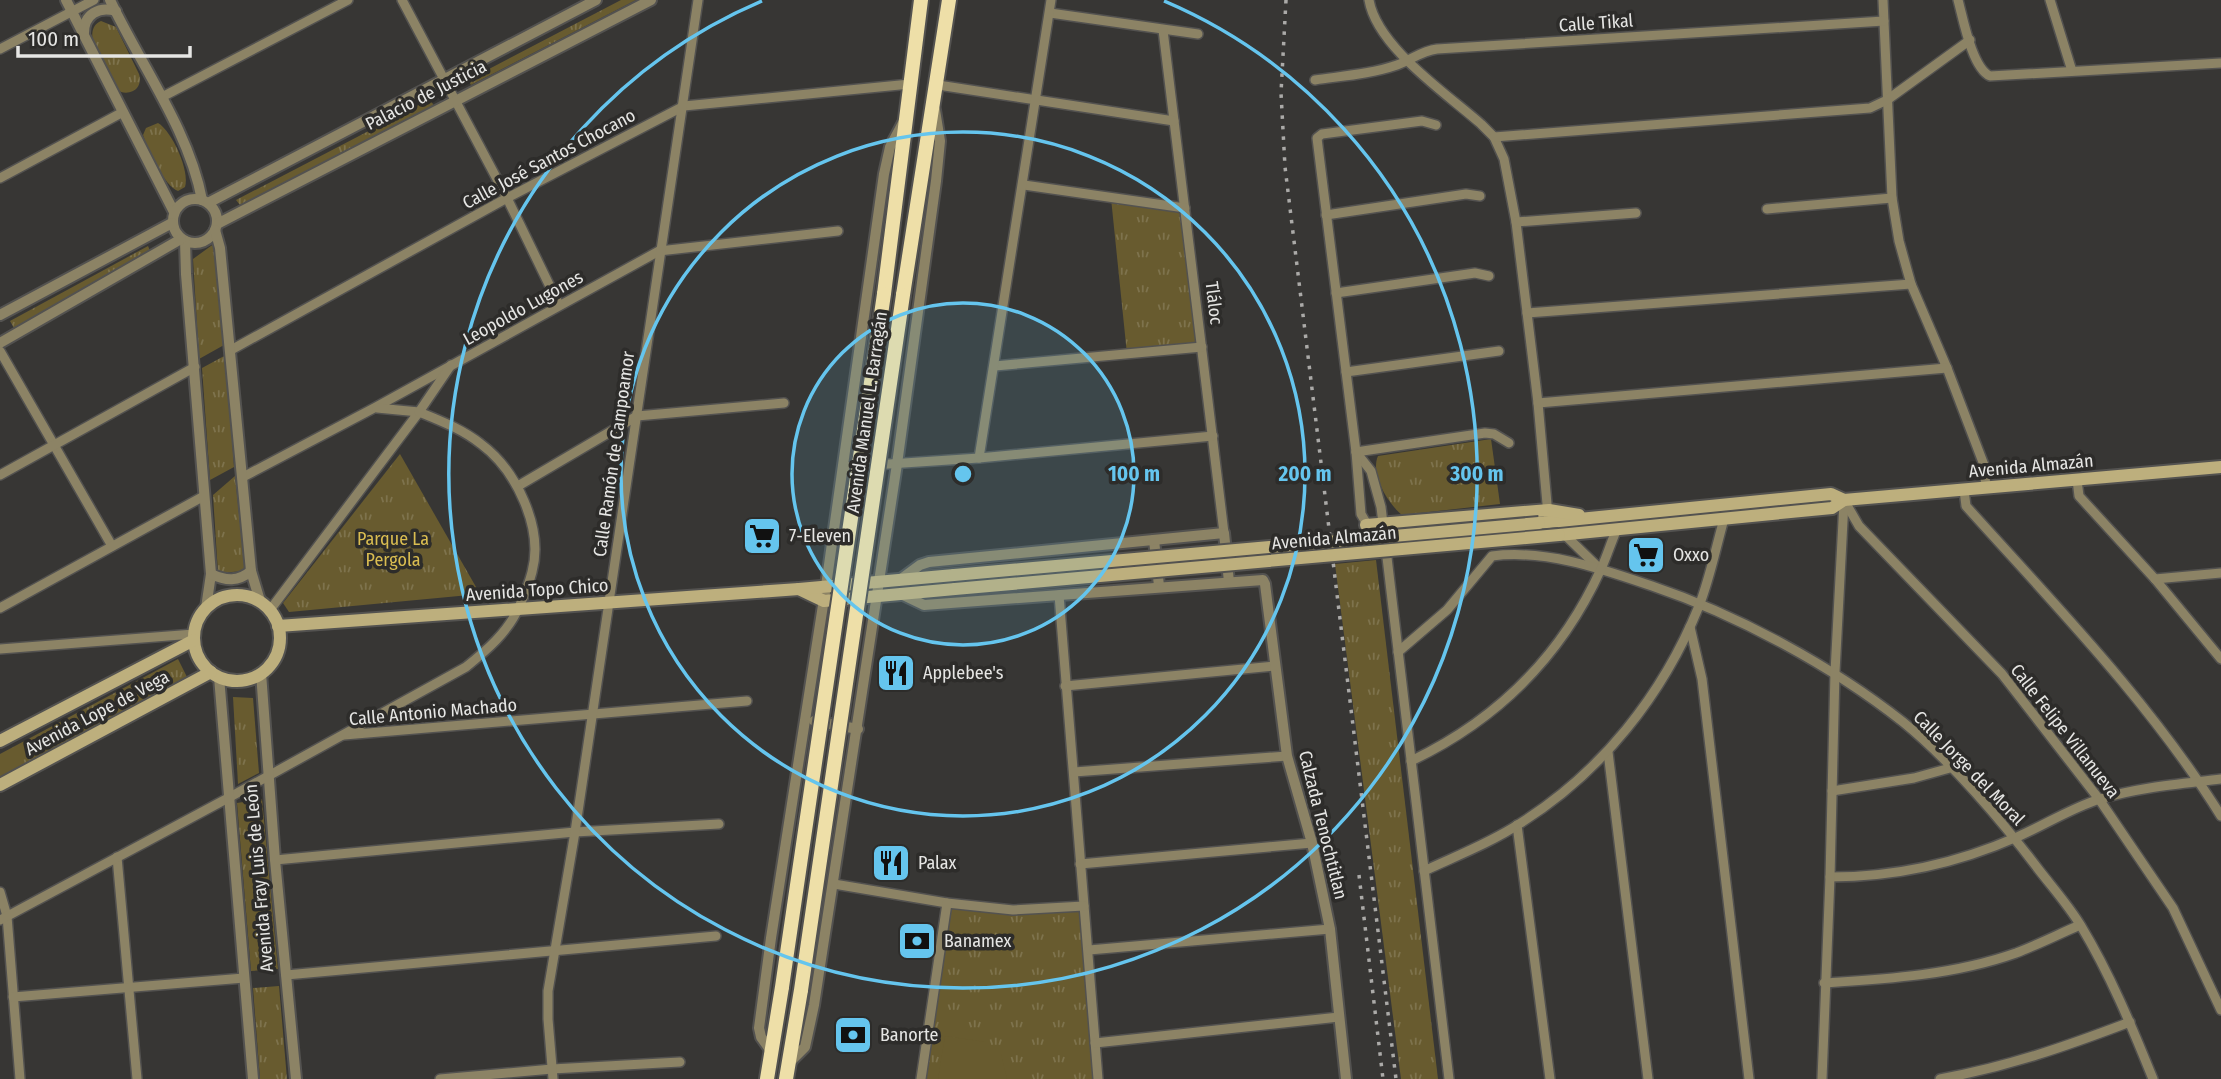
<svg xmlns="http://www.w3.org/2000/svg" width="2221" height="1079" font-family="'Fira Sans Condensed',sans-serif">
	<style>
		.grass { fill: url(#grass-tufts) }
		.pitch { fill: #685b2f }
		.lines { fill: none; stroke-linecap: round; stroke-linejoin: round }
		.minor-casing { stroke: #535250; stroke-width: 12 }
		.tertiary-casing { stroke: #535250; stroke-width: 14 }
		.secondary-casing { stroke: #535250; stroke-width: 16 }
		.trunk-casing { stroke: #535250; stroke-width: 18 }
		.minor { stroke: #8c8365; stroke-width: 9 }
		.tertiary { stroke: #8c8365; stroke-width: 10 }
		.secondary { stroke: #bdaf7d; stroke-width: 12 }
		.trunk { stroke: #eedfa8; stroke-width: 14 }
		.rail { stroke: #abaaa8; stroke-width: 3.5; stroke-dasharray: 3.5 7; stroke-linecap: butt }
		.secondary-bridge-casing { stroke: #535250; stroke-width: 16; stroke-linecap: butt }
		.trunk-bridge-casing { stroke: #535250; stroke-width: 18; stroke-linecap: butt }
		.secondary-bridge { stroke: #bdaf7d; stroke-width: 12 }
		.trunk-bridge { stroke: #eedfa8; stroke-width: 14 }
		.ring { fill: none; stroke: #65c5ee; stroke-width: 3.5 }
		.labels { text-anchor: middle; stroke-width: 7; stroke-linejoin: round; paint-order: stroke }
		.street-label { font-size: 18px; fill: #e6e6e4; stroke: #2d2c2a }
		.poi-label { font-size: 18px; fill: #e6e6e4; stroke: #2d2c2a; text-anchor: start }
		.park-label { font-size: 18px; fill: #dabd51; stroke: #2d2c2a }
		.centre { fill: #65c5ee; stroke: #2d2c2a; stroke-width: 3.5 }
		.ring-label { font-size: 21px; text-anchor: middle; font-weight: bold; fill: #65c5ee; stroke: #2d2c2a; stroke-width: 7; stroke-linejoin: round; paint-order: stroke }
	</style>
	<defs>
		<pattern id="grass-tufts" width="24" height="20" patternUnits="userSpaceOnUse" patternTransform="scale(1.75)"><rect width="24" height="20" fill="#685b2f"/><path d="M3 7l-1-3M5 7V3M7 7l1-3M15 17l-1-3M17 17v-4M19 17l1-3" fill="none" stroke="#7e734d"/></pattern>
	</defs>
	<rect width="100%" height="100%" fill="#373634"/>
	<g class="grass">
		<path d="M621 0H636L471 85 468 80Z"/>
		<path d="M101 21 116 27 139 74C143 87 133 95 121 92L115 87C107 71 78 31 101 21Z"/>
		<path d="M430 99 434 106 240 205 236 200Z"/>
		<path d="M158 123C172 131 190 171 185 187L178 191C164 186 148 150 143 135L146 128Z"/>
		<path d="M1111 198 1185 208 1202 347 1127 354Z"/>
		<path d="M215 243 224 345 199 359 193 259Z"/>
		<path d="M148 246 151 253 14 328 10 321Z"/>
		<path d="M226 355 234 467 210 480 202 368Z"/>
		<path d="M1491 439 1500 504 1402 515C1388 504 1370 474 1378 456Z"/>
		<path d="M400 454 480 594 289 612 283 603Z"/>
		<path d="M235 476 245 571 218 573 213 495Z"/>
		<path d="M1376 560 1438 1079H1401L1335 564Z"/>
		<path d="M178 659 187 677 0 781V754Z"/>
		<path d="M233 697 253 698 259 773 238 784Z"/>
		<path d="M262 799 278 969 251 971 237 803Z"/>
		<path d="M947 903 1013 910 1084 906 1098 1079H921Z"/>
		<path d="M279 986 287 1079H260L253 988Z"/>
	</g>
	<path class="pitch" d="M945 1036 986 1042 1001 1054 1007 1079H938Z"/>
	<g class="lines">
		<defs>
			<g id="minor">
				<path d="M402 0 507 198 559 305"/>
				<path d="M1369 0C1377 47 1446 93 1481 124L1494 137 1504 159 1516 222 1538 403 1548 515"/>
				<path d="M1883 0 1892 198 1899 241 1911 284 1947 368 1984 465 1986 488"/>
				<path d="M1958 0C1963 18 1972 68 1990 76L2221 63"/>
				<path d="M2050 0 2072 71"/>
				<path d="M1050 13 1198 34"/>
				<path d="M1163 30 1224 533"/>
				<path d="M0 49 94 0"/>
				<path d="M1315 80C1342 76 1371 74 1397 65 1411 60 1421 51 1437 49L1884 21"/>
				<path d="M938 85 1174 121"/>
				<path d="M162 97 348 0"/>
				<path d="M1494 137 1870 108 1887 100 1970 40"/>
				<path d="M0 178 123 112"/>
				<path d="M1024 185 1185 208"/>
				<path d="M1767 209 1892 198"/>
				<path d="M1326 215 1466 194 1480 196"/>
				<path d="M1516 222 1636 213"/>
				<path d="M1336 293 1475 273 1489 276"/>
				<path d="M1527 313 1911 284"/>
				<path d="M231 350 507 198 684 106 910 84"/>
				<path d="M0 351 112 546"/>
				<path d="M995 366 1202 347"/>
				<path d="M1346 372 1499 351"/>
				<path d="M1538 403 1947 368"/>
				<path d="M1356 452 1371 471 1381 507 1449 1079"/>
				<path d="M1356 452 1485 433 1494 434 1509 443"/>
				<path d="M979 458 1051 0"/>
				<path d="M844 467 979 458 1213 436"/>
				<path d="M0 475 195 367"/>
				<path d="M243 477 376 407 659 251 838 231"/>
				<path d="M2077 480 2079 496 2155 579 2221 659"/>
				<path d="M518 486 637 416 784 403"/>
				<path d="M1964 490 1966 506C2055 605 2150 702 2221 816"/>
				<path d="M1844 500 1859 526 2002 674 2099 799 2173 908 2221 1010"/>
				<path d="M1565 535 1599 568"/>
				<path d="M1385 555 1361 514 1356 452 1317 138 1322 134 1422 121 1436 125"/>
				<path d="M2155 579 2221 573"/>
				<path d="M1059 595 1098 1079"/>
				<path d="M0 608 204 496"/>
				<path d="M270 610 419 412 377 408"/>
				<path d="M1690 627 1702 679 1749 1079"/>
				<path d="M0 649 194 634"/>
				<path d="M1398 652 1447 610 1492 556C1546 549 1602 569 1652 586 1738 615 1832 666 1903 722 1950 760 2003 822 2039 870 2053 888 2069 906 2081 926 2110 974 2132 1027 2153 1079"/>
				<path d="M1065 686 1274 666"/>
				<path d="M344 735 747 701"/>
				<path d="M1608 752 1648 1079"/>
				<path d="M1411 761C1497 720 1561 657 1601 569 1607 556 1611 542 1617 529"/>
				<path d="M1074 772 1287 756"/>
				<path d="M1832 791 1914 778 1950 768"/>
				<path d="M1517 825 1550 1079"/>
				<path d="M117 857 137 1079"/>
				<path d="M275 860 575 832 719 824"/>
				<path d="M1080 864 1312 843"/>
				<path d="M1424 871C1456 856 1490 843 1519 824 1601 773 1663 695 1699 606 1710 578 1716 547 1724 519"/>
				<path d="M1830 877C1895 877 1958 863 2017 837 2045 825 2071 808 2100 799 2140 787 2180 784 2221 779"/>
				<path d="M834 884 947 903 1013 910 1084 906"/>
				<path d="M0 892 7 916 20 1079"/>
				<path d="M0 920 230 797 466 667C487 650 508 632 519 607 524 596 529 584 532 572 544 528 516 470 481 444 462 429 441 421 419 412L451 365"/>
				<path d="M1089 950 1330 929"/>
				<path d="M286 975 716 936"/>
				<path d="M1824 983C1888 979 1954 975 2016 953 2037 945 2059 934 2080 925"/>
				<path d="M13 997 244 978"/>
				<path d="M1095 1043 1339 1017"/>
				<path d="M440 1079 552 1069 680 1062"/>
				<path d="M553 1079 548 1019V991L575 832 698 0"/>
				<path d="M921 1079 947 903"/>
				<path d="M1822 1079 1830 877 1835 672 1844 502"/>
				<path d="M1940 1079C2010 1066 2064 1047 2130 1022"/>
			</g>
			<g id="tertiary">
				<path d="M66 0 174 212"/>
				<path d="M110 0C140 64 189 130 202 200"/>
				<path d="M84 33C84 14 99 6 116 11"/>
				<circle cx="195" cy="221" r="22"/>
				<path d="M208 203 596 0"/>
				<path d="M217 224 651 0"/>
				<path d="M215 230 220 248 251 571 260 601"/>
				<path d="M185 241 186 274 211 574 206 608"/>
				<path d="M0 315 172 223"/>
				<path d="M0 343 181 239"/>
				<path d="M1154 540 1159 586"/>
				<path d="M211 574C226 581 238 582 251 571"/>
				<path d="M901 579 920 565 929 562 1224 533 1229 582"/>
				<path d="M901 594 924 605 1263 580 1265 584 1287 756 1312 843 1330 929 1346 1079"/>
				<path d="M261 673 275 860 296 1079"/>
				<path d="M219 677 253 1079"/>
				<path d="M814 721 858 729"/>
				<path d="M771 1051 761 1037 759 1028 771 938 826 586 884 174 890 147 905 119"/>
				<path d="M789 1063 805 1047 814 1005 897 464 936 181 940 141 935 110"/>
			</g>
			<g id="secondary">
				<path d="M1539 523 1831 494 1844 500"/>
				<path d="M1366 525 1549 510 1579 515"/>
				<path d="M1559 535 1832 508 1844 500 2221 467"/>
				<path d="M799 589 824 601 955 589"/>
				<circle cx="237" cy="638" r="43"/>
				<path d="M278 626 799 589 954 575"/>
				<path d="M0 741 194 640"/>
				<path d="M0 785 211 672"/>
			</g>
			<g id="trunk">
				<path d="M884 294 921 0"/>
				<path d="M903 295 949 0"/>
				<path d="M767 1079 782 987"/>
				<path d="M786 1079 801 990"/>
			</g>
		</defs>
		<use href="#minor" class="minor-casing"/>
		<use href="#tertiary" class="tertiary-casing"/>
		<use href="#secondary" class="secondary-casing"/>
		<use href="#trunk" class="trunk-casing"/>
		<use href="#minor" class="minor"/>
		<use href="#tertiary" class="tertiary"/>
		<use href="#secondary" class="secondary"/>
		<use href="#trunk" class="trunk"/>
		<g class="rail">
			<path d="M1286 0 1281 93 1285 167 1396 1079"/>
			<path d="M1359 875 1383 1079"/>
		</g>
		<defs>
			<g id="secondary-bridge">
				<path d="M954 575 1539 523"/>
				<path d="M955 589 1559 535"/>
			</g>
			<g id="trunk-bridge">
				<path d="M782 987 884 294"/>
				<path d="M801 990 903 295"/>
			</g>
		</defs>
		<use href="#secondary-bridge" class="secondary-bridge-casing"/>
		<use href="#trunk-bridge" class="trunk-bridge-casing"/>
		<use href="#secondary-bridge" class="secondary-bridge"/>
		<use href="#trunk-bridge" class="trunk-bridge"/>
	</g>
	<circle cx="963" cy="474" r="171" fill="#65c5ee" fill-opacity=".12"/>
	<g class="ring">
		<circle cx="963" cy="474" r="171"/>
		<circle cx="963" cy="474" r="342"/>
		<path d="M1164 1A514 514 0 1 1 762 1"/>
	</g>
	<defs>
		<symbol id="supermarket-square" viewBox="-11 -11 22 22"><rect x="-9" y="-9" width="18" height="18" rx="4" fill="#65c5ee" stroke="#2d2c2a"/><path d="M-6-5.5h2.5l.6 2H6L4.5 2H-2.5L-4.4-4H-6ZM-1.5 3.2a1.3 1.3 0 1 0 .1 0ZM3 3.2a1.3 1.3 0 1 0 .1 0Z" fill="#111"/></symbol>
		<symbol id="restaurant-square" viewBox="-11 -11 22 22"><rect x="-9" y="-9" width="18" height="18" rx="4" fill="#65c5ee" stroke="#2d2c2a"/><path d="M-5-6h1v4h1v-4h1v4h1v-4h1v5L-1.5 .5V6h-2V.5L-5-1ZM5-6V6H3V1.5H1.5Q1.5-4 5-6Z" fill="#111"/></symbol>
		<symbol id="bank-square" viewBox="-11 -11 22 22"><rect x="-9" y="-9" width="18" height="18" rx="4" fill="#65c5ee" stroke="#2d2c2a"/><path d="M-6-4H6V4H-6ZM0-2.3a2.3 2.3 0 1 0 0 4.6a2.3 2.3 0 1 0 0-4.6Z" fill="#111"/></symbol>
	</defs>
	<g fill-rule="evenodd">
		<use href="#supermarket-square" x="740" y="514" width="44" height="44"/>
		<use href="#supermarket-square" x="1624" y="533" width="44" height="44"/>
		<use href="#restaurant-square" x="874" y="651" width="44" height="44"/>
		<use href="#restaurant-square" x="869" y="841" width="44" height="44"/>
		<use href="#bank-square" x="895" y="919" width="44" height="44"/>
		<use href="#bank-square" x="831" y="1013" width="44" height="44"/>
	</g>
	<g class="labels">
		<g class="street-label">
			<text transform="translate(1596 23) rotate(-4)" y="6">Calle Tikal</text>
			<text transform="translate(426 95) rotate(-27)" y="6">Palacio de Justicia</text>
			<text transform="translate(549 159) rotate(-28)" y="6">Calle José Santos Chocano</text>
			<text transform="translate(1214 303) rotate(83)" y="6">Tláloc</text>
			<text transform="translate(523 308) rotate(-29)" y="6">Leopoldo Lugones</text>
			<text transform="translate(867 412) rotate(-82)" y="6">Avenida Manuel L. Barragán</text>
			<text transform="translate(614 454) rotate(-82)" y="6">Calle Ramón de Campoamor</text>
			<text transform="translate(2031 466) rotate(-5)" y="6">Avenida Almazán</text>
			<text transform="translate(1334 538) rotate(-5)" y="6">Avenida Almazán</text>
			<text transform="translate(537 590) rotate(-4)" y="6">Avenida Topo Chico</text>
			<text transform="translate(433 712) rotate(-5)" y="6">Calle Antonio Machado</text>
			<text transform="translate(97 713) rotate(-28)" y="6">Avenida Lope de Vega</text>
			<text transform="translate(2065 731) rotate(52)" y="6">Calle Felipe Villanueva</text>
			<text transform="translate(1969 768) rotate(46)" y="6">Calle Jorge del Moral</text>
			<text transform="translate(1323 825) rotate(76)" y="6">Calzada Tenochtitlan</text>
			<text transform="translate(259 878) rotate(-95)" y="6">Avenida Fray Luis de León</text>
		</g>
		<g class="poi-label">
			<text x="789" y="542">7-Eleven</text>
			<text x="1673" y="561">Oxxo</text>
			<text x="923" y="679">Applebee's</text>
			<text x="918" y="869">Palax</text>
			<text x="944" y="947">Banamex</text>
			<text x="880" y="1041">Banorte</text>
		</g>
		<g class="park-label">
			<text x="393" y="545">Parque La<tspan x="393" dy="21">Pergola</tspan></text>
		</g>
	</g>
	<circle cx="963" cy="474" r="10" class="centre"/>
	<g class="ring-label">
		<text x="1134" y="481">100 m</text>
		<text x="1305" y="481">200 m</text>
		<text x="1477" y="481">300 m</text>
	</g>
	<path d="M18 46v10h172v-10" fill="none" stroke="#e6e6e4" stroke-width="3.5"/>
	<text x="28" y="46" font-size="21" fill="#e6e6e4" stroke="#2d2c2a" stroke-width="5" paint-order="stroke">100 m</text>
</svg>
